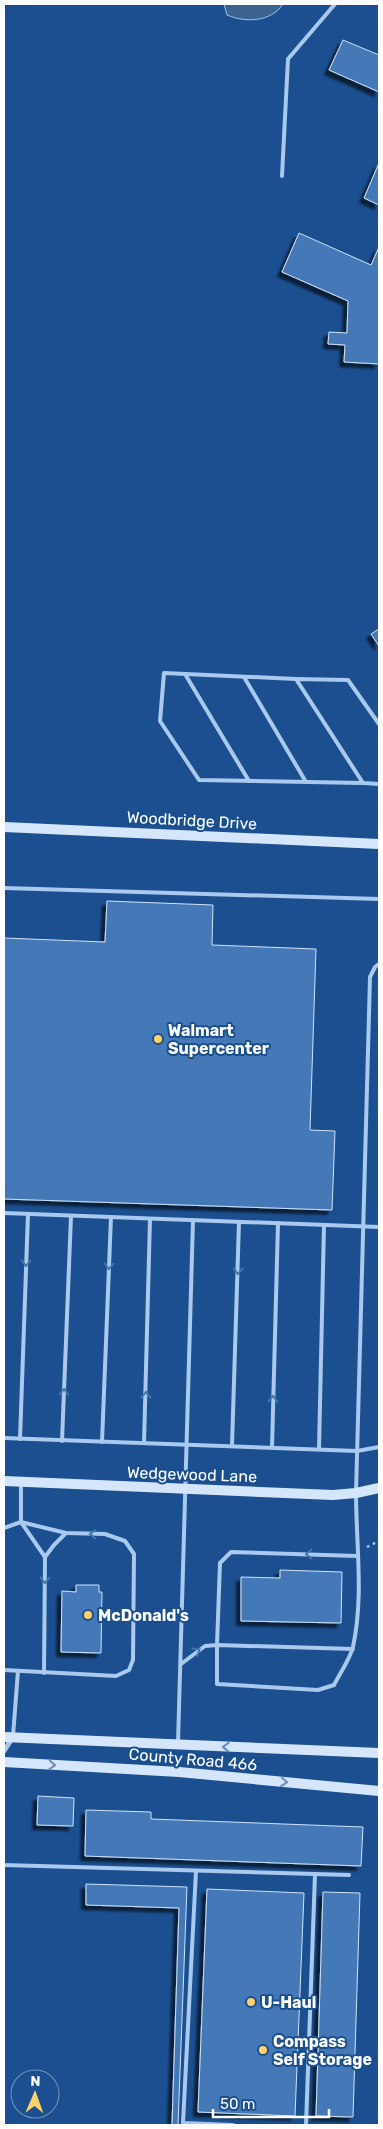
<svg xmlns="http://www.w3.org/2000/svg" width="383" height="2129" font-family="Rubik,sans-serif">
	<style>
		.water { fill: #3c6290; stroke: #9cc4f0 }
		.building { fill: #4478b7; stroke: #cfe3fa; filter: url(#shadow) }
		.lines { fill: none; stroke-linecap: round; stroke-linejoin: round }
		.path { stroke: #a9c9ee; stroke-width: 2.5; stroke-dasharray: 2.5 4; stroke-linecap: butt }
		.lane { stroke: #a9c9ee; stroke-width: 4 }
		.street { stroke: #a9c9ee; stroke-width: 5 }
		.secondary { stroke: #d6e6fa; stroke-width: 10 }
		.oneway { stroke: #4674ac }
		.oneway2 { stroke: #668bba }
		.poi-dot { fill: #ffd166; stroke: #1b4f8f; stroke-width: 2 }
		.labels { text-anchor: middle; stroke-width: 4; stroke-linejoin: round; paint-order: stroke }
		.street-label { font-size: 16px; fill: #fff; stroke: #1b4f8f }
		.poi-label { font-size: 16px; font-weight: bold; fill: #fff; stroke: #1b4f8f; text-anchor: start }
	</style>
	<defs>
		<filter id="shadow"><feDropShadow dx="-4.5" dy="4.5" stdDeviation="1" flood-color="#0009"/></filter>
	</defs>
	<rect width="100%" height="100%" fill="#1b4f8f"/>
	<path class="water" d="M224 4H283C271 22 246 23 227 15Z"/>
	<g class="building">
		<path d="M343 40 379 55V92L329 70Z"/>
		<path d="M379 163V205L364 198Z"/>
		<path d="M299 233 371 265 379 247V364L344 362 345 345 328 344 329 332 347 333 348 301 282 272Z"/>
		<path d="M379 629V646L371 634Z"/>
		<path d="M107 901 213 905 212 945 316 949 310 1130 335 1131 332 1210 4 1199V938L105 942Z"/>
		<path d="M280 1570 342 1572 341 1623 241 1621V1577L280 1578Z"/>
		<path d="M76 1585H99V1592H102L101 1653 61 1652 62 1591 76 1592Z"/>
		<path d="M38 1796 74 1798 73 1826 37 1825Z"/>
		<path d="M86 1810 151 1812V1819L363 1827 361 1866 85 1856Z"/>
		<path d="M86 1884 187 1887 178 2125H172L179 1908 86 1905Z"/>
		<path d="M207 1889 304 1893 295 2116 198 2112Z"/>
		<path d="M323 1892 360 1893 353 2117 316 2116Z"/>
	</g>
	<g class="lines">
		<path class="path" d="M367 1547 379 1541"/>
		<g class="lane">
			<path d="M282 176 288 59 335 4"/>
			<path d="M185 674 249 781"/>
			<path d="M244 677 306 782"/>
			<path d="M296 679 164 673 160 721 199 780 363 783"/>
			<path d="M379 724 348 680 296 679 363 783 379 784"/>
			<path d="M4 888 379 899"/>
			<path d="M4 1213 379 1227"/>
			<path d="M4 1438 357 1451 379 1447"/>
			<path d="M20 1439 28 1214"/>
			<path d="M62 1441 71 1216"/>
			<path d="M102 1442 111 1217"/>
			<path d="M144 1443 150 1219"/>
			<path d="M232 1446 239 1222"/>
			<path d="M272 1448 278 1223"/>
			<path d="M319 1449 324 1225"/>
			<path d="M21 1522 45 1557 44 1673"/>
			<path d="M4 1528 21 1522V1482"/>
			<path d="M45 1557 54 1545 66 1533"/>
			<path d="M353 1649 217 1645V1684L318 1690 334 1685C340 1673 350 1659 353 1647 364 1596 356 1544 356 1493L370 977 375 967 379 964"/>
			<path d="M181 1664 205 1646 217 1645 220 1563 231 1552 357 1556"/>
			<path d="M4 1670 116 1676 129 1670 133 1660 134 1554 125 1541 105 1534 66 1533 21 1522"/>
			<path d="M13 1736 18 1671"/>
			<path d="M178 1743 193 1220"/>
			<path d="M4 1865 349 1875"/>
			<path d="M196 1871 183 2123 233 2125"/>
			<path d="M306 2125 315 1874"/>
		</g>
		<path class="street" d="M4 1751 13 1737"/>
		<g class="secondary">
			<path d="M4 827 379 844"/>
			<path d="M4 1481 333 1495 356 1493 379 1488"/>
			<path d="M4 1737 379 1753"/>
			<path d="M4 1762 179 1772 379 1791"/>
		</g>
	</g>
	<defs><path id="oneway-chevron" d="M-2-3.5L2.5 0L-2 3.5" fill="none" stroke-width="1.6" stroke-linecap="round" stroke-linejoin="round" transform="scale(1.25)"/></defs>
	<g class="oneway">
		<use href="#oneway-chevron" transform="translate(26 1263) rotate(92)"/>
		<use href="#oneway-chevron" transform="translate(109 1266) rotate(92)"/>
		<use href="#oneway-chevron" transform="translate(238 1271) rotate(92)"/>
		<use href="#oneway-chevron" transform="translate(64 1392) rotate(-88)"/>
		<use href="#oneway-chevron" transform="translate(146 1395) rotate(-89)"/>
		<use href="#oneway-chevron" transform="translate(273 1399) rotate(-88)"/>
		<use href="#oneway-chevron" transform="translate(93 1534) rotate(-178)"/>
		<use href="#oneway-chevron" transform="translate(309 1554) rotate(-179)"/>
		<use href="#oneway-chevron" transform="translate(45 1580) rotate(91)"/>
		<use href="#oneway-chevron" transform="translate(197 1651) rotate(-33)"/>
	</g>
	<g class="oneway2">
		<use href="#oneway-chevron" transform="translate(226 1747) rotate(-178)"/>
		<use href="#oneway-chevron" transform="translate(52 1765) rotate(3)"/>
		<use href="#oneway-chevron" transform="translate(284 1782) rotate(5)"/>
	</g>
	<g class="poi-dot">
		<circle cx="158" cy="1039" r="5"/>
		<circle cx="88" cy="1615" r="5"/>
		<circle cx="251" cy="2002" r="5"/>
		<circle cx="263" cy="2050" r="5"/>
	</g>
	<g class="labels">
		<g class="street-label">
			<text transform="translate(192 820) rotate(3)" y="6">Woodbridge Drive</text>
			<text transform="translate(192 1474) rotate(2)" y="6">Wedgewood Lane</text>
			<text transform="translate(193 1759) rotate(5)" y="6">County Road 466</text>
		</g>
		<g class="poi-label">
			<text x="168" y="1036">Walmart<tspan x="168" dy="18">Supercenter</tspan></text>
			<text x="98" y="1621">McDonald's</text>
			<text x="261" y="2008">U-Haul</text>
			<text x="273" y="2047">Compass<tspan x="273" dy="18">Self Storage</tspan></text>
		</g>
	</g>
	<rect width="383" height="2129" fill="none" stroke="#ffffff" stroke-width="10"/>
	<g transform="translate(35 2094) rotate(2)"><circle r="24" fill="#1b4f8f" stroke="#7695bc"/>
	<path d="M0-4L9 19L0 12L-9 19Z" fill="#ffd166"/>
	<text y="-8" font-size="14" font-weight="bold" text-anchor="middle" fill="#ffffff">N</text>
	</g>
	<path d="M213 2109v8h116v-8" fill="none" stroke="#ffffff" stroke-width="2.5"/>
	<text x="220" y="2109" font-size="15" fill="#ffffff" stroke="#1b4f8f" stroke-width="4" paint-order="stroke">50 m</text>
</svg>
